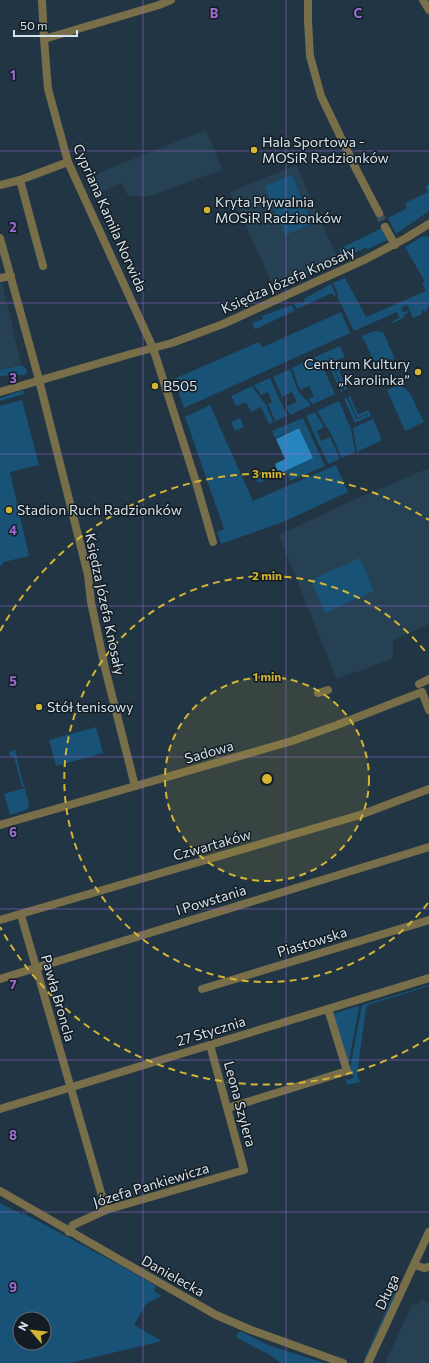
<svg xmlns="http://www.w3.org/2000/svg" width="429" height="1363" font-family="Commissioner,sans-serif">
	<style>
		.built { fill: #274154 }
		.green { fill: #185276; fill-rule: evenodd }
		.water { fill: #2784bd }
		.lines { fill: none; stroke-linecap: round; stroke-linejoin: round }
		.minor-tunnel { stroke: #3c4f5d; stroke-width: 8; stroke-dasharray: 8 4; stroke-linecap: butt }
		.minor { stroke: #786e49; stroke-width: 8 }
		.tertiary { stroke: #786e49; stroke-width: 8 }
		.grid { fill: none; stroke: #9b6ccf; stroke-width: 1; stroke-opacity: 0.55 }
		.ring { fill: none; stroke: #d5b534; stroke-width: 2; stroke-dasharray: 7 5 }
		.poi-dot { fill: #d5b534; stroke: #131c22; stroke-width: 1.5 }
		.labels { text-anchor: middle; stroke-width: 3; stroke-linejoin: round; paint-order: stroke }
		.poi-label { font-size: 14px; fill: #d6e2ec; stroke: #131c22; text-anchor: start }
		.street-label { font-size: 14px; fill: #d6e2ec; stroke: #131c22 }
		.grid-label { font-size: 13px; text-anchor: middle; font-weight: bold; fill: #9b6ccf; stroke: #131c22; stroke-width: 3; stroke-linejoin: round; paint-order: stroke }
		.centre { fill: #d5b534; stroke: #131c22; stroke-width: 2 }
		.ring-label { font-size: 12px; text-anchor: middle; font-weight: bold; fill: #d5b534; stroke: #131c22; stroke-width: 3; stroke-linejoin: round; paint-order: stroke }
	</style>
	<rect width="100%" height="100%" fill="#213544"/>
	<g class="built">
		<path d="M206 130 222 170 147 197 128 196 122 183 95 195 90 183 101 172Z"/>
		<path d="M296 165 339 261 275 290 230 192Z"/>
		<path d="M2 282 21 364 0 370V283Z"/>
		<path d="M429 468V624L393 640V659L336 679 279 535 351 501Z"/>
		<path d="M421 1299 429 1303V1363H385L413 1303 418 1305Z"/>
	</g>
	<g class="green">
		<path d="M292 175 312 224 285 235 265 186Z"/>
		<path d="M429 184V211L396 234 388 218 407 208 405 203 428 192 425 186Z"/>
		<path d="M382 228 387 240 368 249 365 248 343 258 342 261 339 249Z"/>
		<path d="M423 236 429 237V306L425 313 424 310 421 311 422 314 413 318 407 305 401 308 403 312 407 311 408 313 404 315 405 317 393 323 391 322 399 318 397 312 354 331 338 298H337L338 294 333 283 345 278 366 317 426 291 422 284 425 282 405 247Z"/>
		<path d="M331 284 336 295 334 296 332 293 297 309 294 304 299 302 300 304 305 301 304 299Z"/>
		<path d="M292 305 294 311 260 327V328L254 329 252 323 263 319 262 316Z"/>
		<path d="M341 312 350 333 184 408 174 379 259 342 263 347Z"/>
		<path d="M375 331 383 332 395 359 392 360 391 359 376 365 362 336Z"/>
		<path d="M340 346 345 357 325 365 313 358Z"/>
		<path d="M311 359 323 367 335 394 313 404 308 399 314 396 309 386 300 390 292 368Z"/>
		<path d="M347 360 349 367 339 371 347 389 344 390 335 370 345 365 344 362Z"/>
		<path d="M343 362 344 365 334 369 343 391 341 392 330 368Z"/>
		<path d="M21 365 26 369 27 372 25 375 0 376V370Z"/>
		<path d="M290 369 298 391 311 405 290 415 286 407 297 402 292 392 282 397 273 377Z"/>
		<path d="M270 378 287 416 275 421 268 404 272 402 268 392 261 395 254 385Z"/>
		<path d="M400 384 410 393 424 422 405 431 387 390Z"/>
		<path d="M252 386 266 405 273 422 269 424 261 407 251 412 246 402 236 406 231 396Z"/>
		<path d="M23 390 24 394 0 401V398Z"/>
		<path d="M350 396 358 414 369 410 371 416 368 417 367 414 357 418 348 397Z"/>
		<path d="M347 398 356 419 367 415 368 417 355 423 344 399Z"/>
		<path d="M22 400 39 465 10 472 29 556 4 562 0 567V406Z"/>
		<path d="M339 401 351 429 355 452 342 458 332 436 317 411Z"/>
		<path d="M210 405 253 501 336 465 348 492 283 522 221 544 217 532 224 529 185 417Z"/>
		<path d="M315 412 324 427 317 431 321 441 330 437 340 459 328 464 306 416Z"/>
		<path d="M240 418 244 427 235 431 231 422Z"/>
		<path d="M303 418 325 466 290 481 286 471 313 458 299 428 275 438 272 431Z"/>
		<path d="M373 419 382 440 357 452 353 428Z"/>
		<path d="M263 470 268 479 258 483 254 474Z"/>
		<path d="M360 558 374 591 325 613 311 580Z"/>
		<path d="M96 727 103 753 56 766 49 740Z"/>
		<path d="M15 750 24 787H22L14 757 10 756 9 752Z"/>
		<path d="M25 788 29 805 28 809 10 815 4 794Z"/>
		<path d="M429 985V986L368 1005 366 1009 357 1075 360 1082 347 1085 345 1078 349 1080 354 1077 349 1074 362 1005Z"/>
		<path d="M358 1006 359 1008 348 1065 332 1014Z"/>
		<path d="M0 1203 21 1214 23 1213 125 1268 156 1286 154 1291 162 1296 147 1303 134 1325 162 1341 70 1363H0ZM20 1319H44V1343H20Z"/>
		<path d="M394 1293H395V1295L366 1357 364 1359Z"/>
		<path d="M240 1331 268 1345 324 1363H281L270 1355 239 1339 236 1336Z"/>
	</g>
	<path class="water" d="M299 428 313 458 279 474 275 464 285 459 276 439Z"/>
	<g class="lines">
		<path class="minor-tunnel" d="M379 213 385 227"/>
		<g class="minor">
			<path d="M308 0V21L310 56 321 96 357 171 379 213"/>
			<path d="M44 39 159 5 171 0"/>
			<path d="M20 180 43 266"/>
			<path d="M0 185 20 180 68 162"/>
			<path d="M385 227 395 245"/>
			<path d="M0 238 38 376 88 575 91 602 105 668 135 786"/>
			<path d="M0 278 11 276"/>
			<path d="M153 348 195 479 213 542"/>
			<path d="M419 684 429 679"/>
			<path d="M318 693 328 690"/>
			<path d="M0 825 292 741 337 725 422 692 429 710"/>
			<path d="M21 915 106 1210"/>
			<path d="M0 920 360 815 429 789"/>
			<path d="M0 979 429 847"/>
			<path d="M202 989 429 920"/>
			<path d="M228 1108 347 1071 328 1009"/>
			<path d="M0 1109 429 978"/>
			<path d="M0 1191 216 1315 251 1330 343 1363"/>
			<path d="M69 1232 73 1225 106 1210 244 1170 210 1045"/>
			<path d="M414 1265 424 1268 429 1267"/>
		</g>
		<g class="tertiary">
			<path d="M42 0 44 39 48 89 68 162 153 348"/>
			<path d="M423 0 429 10"/>
			<path d="M0 392 134 353 172 343 223 324 366 259 406 238 429 224"/>
			<path d="M368 1363 429 1232"/>
		</g>
	</g>
	<path class="grid" d="M143 0V1363M286 0V1363M0 151H429M0 303H429M0 454H429M0 606H429M0 757H429M0 909H429M0 1060H429M0 1212H429"/>
	<circle cx="267" cy="779" r="102" fill="#d5b534" fill-opacity=".12"/>
	<g class="ring">
		<circle cx="267" cy="779" r="102"/>
		<path d="M428 903A203 203 0 1 1 428 655"/>
		<path d="M429 1038A305 305 0 0 1 0 927M0 631A305 305 0 0 1 429 520"/>
	</g>
	<g class="poi-dot">
		<circle cx="254" cy="150" r="4"/>
		<circle cx="207" cy="210" r="4"/>
		<circle cx="418" cy="372" r="4"/>
		<circle cx="155" cy="386" r="4"/>
		<circle cx="9" cy="510" r="4"/>
		<circle cx="39" cy="707" r="4"/>
	</g>
	<g class="labels">
		<g class="poi-label">
			<text x="262" y="147">Hala Sportowa -<tspan x="262" dy="16">MOSiR Radzionków</tspan></text>
			<text x="215" y="207">Kryta Pływalnia<tspan x="215" dy="16">MOSiR Radzionków</tspan></text>
			<text x="410" y="369" text-anchor="end">Centrum Kultury<tspan x="410" dy="16">„Karolinka”</tspan></text>
			<text x="163" y="391">B505</text>
			<text x="17" y="515">Stadion Ruch Radzionków</text>
			<text x="47" y="712">Stół tenisowy</text>
		</g>
		<g class="street-label">
			<text transform="translate(110 218) rotate(66)" y="5">Cypriana Kamila Norwida</text>
			<text transform="translate(288 280) rotate(-24)" y="5">Księdza Józefa Knosały</text>
			<text transform="translate(105 604) rotate(78)" y="5">Księdza Józefa Knosały</text>
			<text transform="translate(209 752) rotate(-16)" y="5">Sadowa</text>
			<text transform="translate(212 845) rotate(-16)" y="5">Czwartaków</text>
			<text transform="translate(211 900) rotate(-17)" y="5">I Powstania</text>
			<text transform="translate(312 942) rotate(-17)" y="5">Piastowska</text>
			<text transform="translate(58 998) rotate(74)" y="5">Pawła Broncla</text>
			<text transform="translate(211 1031) rotate(-17)" y="5">27 Stycznia</text>
			<text transform="translate(240 1104) rotate(75)" y="5">Leona Szylera</text>
			<text transform="translate(151 1185) rotate(-17)" y="5">Józefa Pankiewicza</text>
			<text transform="translate(173 1276) rotate(29)" y="5">Danielecka</text>
			<text transform="translate(387 1292) rotate(-65)" y="5">Długa</text>
		</g>
	</g>
	<g class="grid-label">
		<text x="214" y="18">B</text>
		<text x="358" y="18">C</text>
		<text x="13" y="80">1</text>
		<text x="13" y="232">2</text>
		<text x="13" y="383">3</text>
		<text x="13" y="535">4</text>
		<text x="13" y="686">5</text>
		<text x="13" y="837">6</text>
		<text x="13" y="989">7</text>
		<text x="13" y="1140">8</text>
		<text x="13" y="1292">9</text>
	</g>
	<circle cx="267" cy="779" r="6" class="centre"/>
	<g class="ring-label">
		<text x="267" y="478">3 min</text>
		<text x="267" y="580">2 min</text>
		<text x="267" y="681">1 min</text>
	</g>
	<g transform="translate(32 1331) rotate(298)"><circle r="19" fill="#131c22" stroke="#616b73"/>
	<path d="M0-3L7 15L0 10L-7 15Z" fill="#d5b534"/>
	<text y="-6" font-size="11" font-weight="bold" text-anchor="middle" fill="#d6e2ec">N</text>
	</g>
	<path d="M14 30v6h63v-6" fill="none" stroke="#d6e2ec" stroke-width="2"/>
	<text x="20" y="30" font-size="12" fill="#d6e2ec" stroke="#131c22" stroke-width="3" paint-order="stroke">50 m</text>
</svg>
